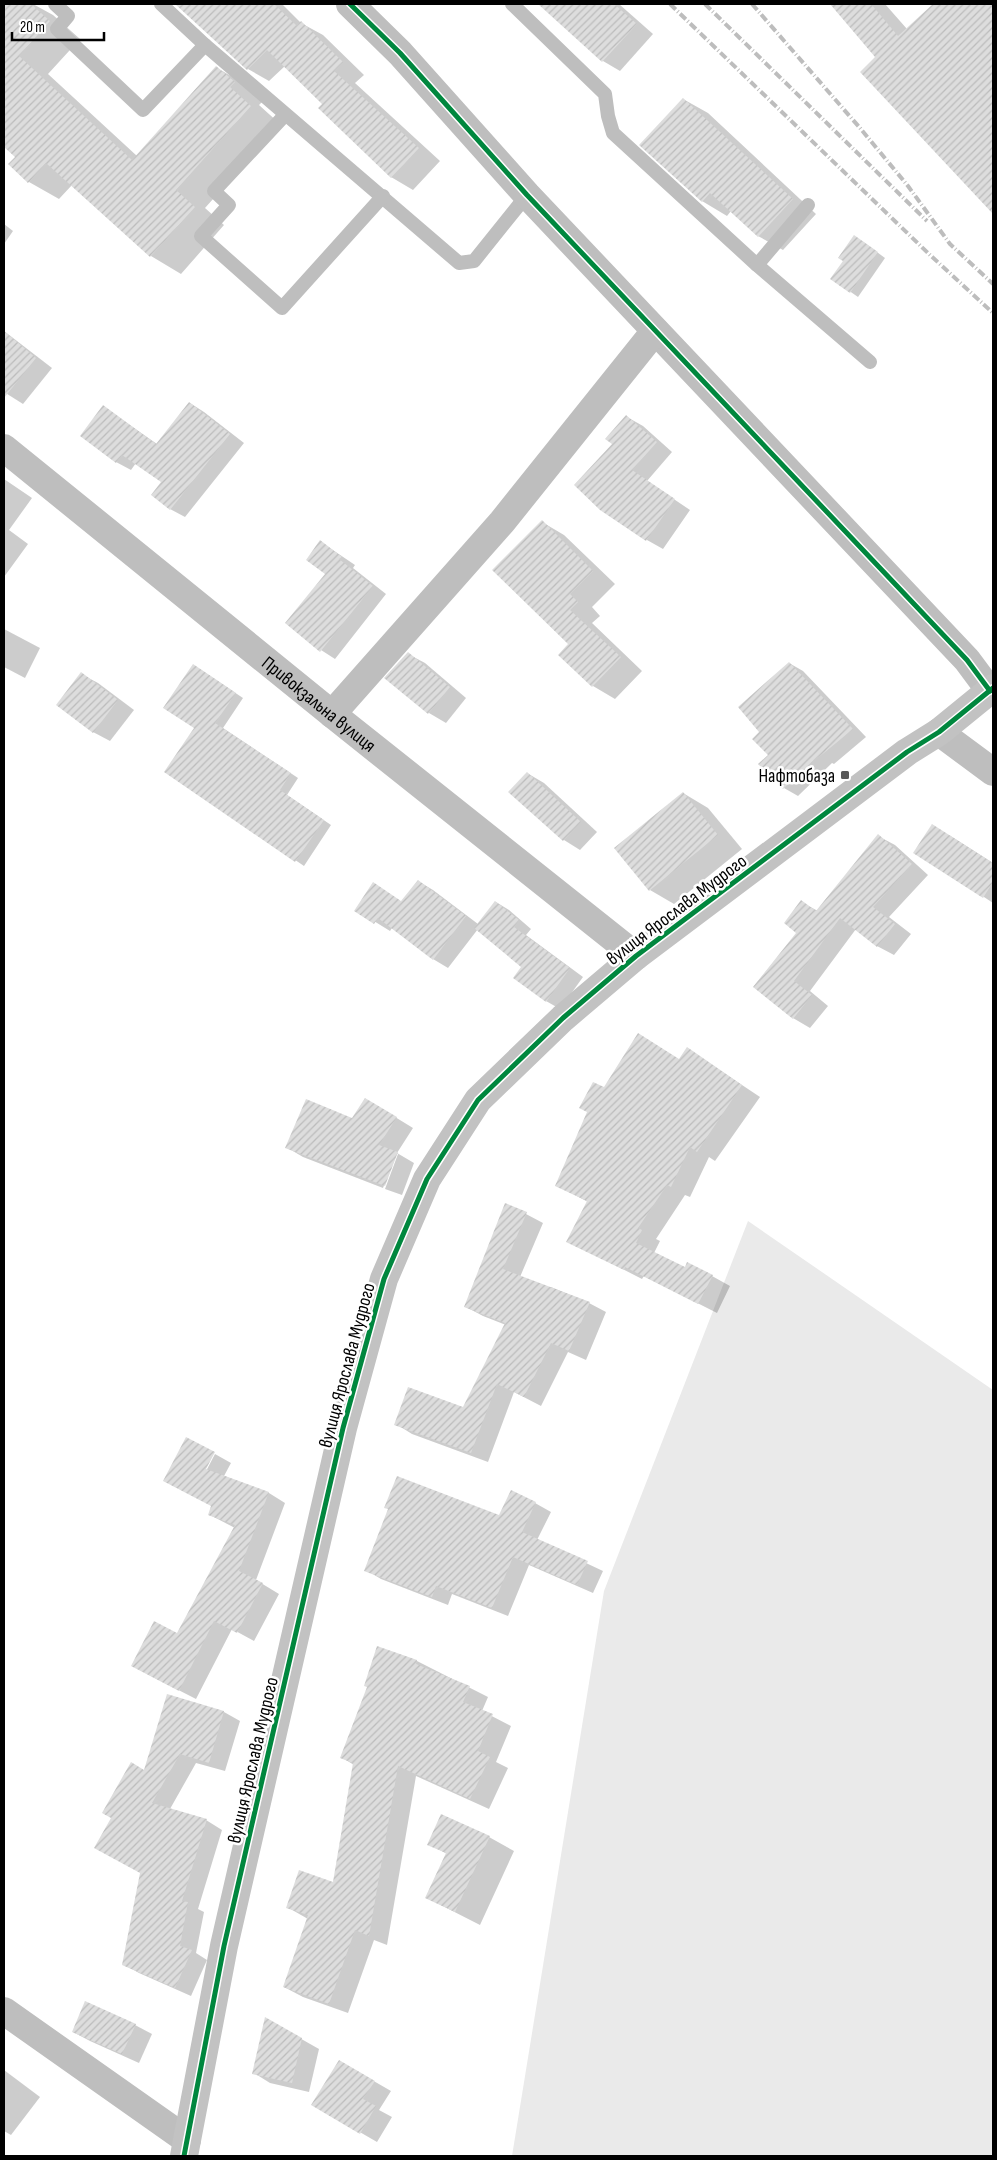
<svg xmlns="http://www.w3.org/2000/svg" width="997" height="2160" font-family="'Sofia Sans Condensed',sans-serif">
	<style>
		.green { fill: #eaeaea }
		.shadow { fill: #0003 }
		.building { fill: url(#building-hatch) }
		.lines { fill: none; stroke-linecap: round; stroke-linejoin: round }
		.service { stroke: #bebebe; stroke-width: 14 }
		.minor { stroke: #bebebe; stroke-width: 28 }
		.secondary { stroke: #c2c2c2; stroke-width: 28 }
		.rail { stroke: #bdbdbd; stroke-width: 4; stroke-dasharray: 8 2.5 1 2.5; stroke-linecap: butt }
		.cycleway-casing { stroke: #fff; stroke-width: 8 }
		.cycleway { stroke: #00873e; stroke-width: 5 }
		.poi-dot { fill: #595959; stroke: #fff; stroke-width: 2 }
		.labels { text-anchor: middle; stroke-width: 5; stroke-linejoin: round; paint-order: stroke }
		.street-label { font-size: 19px; fill: #000; stroke: #fff }
		.poi-label { font-size: 19px; fill: #000; stroke: #fff; text-anchor: end }
	</style>
	<defs>
		<pattern id="building-hatch" width="6" height="6" patternUnits="userSpaceOnUse" patternTransform="scale(1.25)"><rect width="6" height="6" fill="#ddd"/><path d="M-1 1l2-2M0 6l6-6M5 7l2-2" fill="none" stroke="#bcbcbc"/></pattern>
	</defs>
	<rect width="100%" height="100%" fill="#fff"/>
	<path class="green" d="M748 1221 993 1390V2156H512L604 1591Z"/>
	<g class="shadow">
		<path d="M4 4H33L53 15 80 39 48 74 137 156 217 68 247 85 264 100 259 105 280 124 205 208 224 225 181 274 151 256 72 185 59 199 29 182 16 157 4 145Z"/>
		<path d="M176 4H282L301 23 323 35 364 75 355 83 440 161 413 190 391 177 324 104 285 66 269 81 248 69Z"/>
		<path d="M554 4H619L653 34 620 71 603 61 548 11Z"/>
		<path d="M831 4H885L907 29 935 4H993V212L862 72 877 58Z"/>
		<path d="M683 99 708 113 816 214 783 250 758 236 731 211 727 216 702 201Z"/>
		<path d="M4 224 13 231 4 244Z"/>
		<path d="M862 241 885 258 858 297 832 279Z"/>
		<path d="M4 331 52 368 23 404 4 392Z"/>
		<path d="M190 403 204 412 244 443 185 517 170 509 163 482 136 463 131 470 116 462 104 407 157 444Z"/>
		<path d="M627 417 643 426 672 452 647 481 690 510 663 549 647 540 614 444Z"/>
		<path d="M4 479 32 498 9 530 28 544 4 577Z"/>
		<path d="M542 522 564 535 615 584 592 607 600 616 592 623 642 671 615 699 593 686 559 655 569 644Z"/>
		<path d="M321 542 355 565 353 568 386 594 335 659 321 650 327 574Z"/>
		<path d="M4 629 40 648 25 678 4 667Z"/>
		<path d="M408 654 425 663 466 698 446 723 429 713 386 678Z"/>
		<path d="M789 663 803 671 866 737 834 764 832 763 798 796 784 788 760 764 770 755 761 732Z"/>
		<path d="M201 670 243 698 223 728 298 778 287 795 331 825 304 866 166 772 196 728Z"/>
		<path d="M81 674 98 683 134 710 110 741 93 732Z"/>
		<path d="M527 773 544 783 597 832 580 850 564 840 510 792Z"/>
		<path d="M683 793 708 808 742 849 674 904 650 890Z"/>
		<path d="M949 835 993 863V903L984 897Z"/>
		<path d="M878 836 895 845 928 875 889 917 911 934 894 955 877 946 856 929 810 991 828 1006 810 1028 793 1018 754 986 798 932 801 902 818 911Z"/>
		<path d="M418 881 433 890 478 924 496 902 509 910 531 929 526 935 583 977 560 1009 546 1001 523 967 478 929 448 968 433 959 392 928 390 931 356 910 402 902Z"/>
		<path d="M688 1049 760 1097 715 1161 709 1157 690 1197 685 1195 656 1239 660 1241 654 1253 685 1269 712 1276 730 1286 717 1313 644 1276 642 1279 568 1241 588 1202 556 1185 604 1089 680 1060Z"/>
		<path d="M382 1109 413 1128 397 1153 414 1163 402 1195 385 1189 398 1154H396L383 1188 303 1157 286 1147Z"/>
		<path d="M526 1214 543 1223 520 1277 550 1288 551 1287 589 1303 606 1312 586 1360 568 1352 541 1406 514 1392 488 1462 412 1434 396 1424 464 1409 506 1325 483 1316 466 1307Z"/>
		<path d="M215 1454 231 1463 224 1476 269 1493 285 1503 256 1580 279 1594 254 1641 232 1629 196 1699 149 1675 178 1634 235 1528 210 1515 213 1507 202 1474 204 1475Z"/>
		<path d="M535 1503 551 1512 537 1540 603 1571 593 1593 529 1565 508 1616 452 1594 448 1605 381 1579 366 1570 389 1509 500 1517Z"/>
		<path d="M378 1648 417 1661 488 1697 482 1711 511 1726 496 1762 508 1768 489 1809 416 1776 387 1945 374 1940 348 2013 303 1997 284 1987 308 1919 287 1907 334 1883 354 1765 341 1757 368 1687Z"/>
		<path d="M168 1695 224 1712 240 1721 225 1771 196 1763 170 1809 206 1820 222 1830 198 1909 204 1912 196 1953 207 1960 191 1996 139 1973 123 1964 142 1873 145 1772Z"/>
		<path d="M489 1837 514 1851 480 1925 427 1898 447 1854 429 1844Z"/>
		<path d="M266 2019 319 2049 309 2092 270 2083 254 2073Z"/>
		<path d="M135 2025 152 2034 139 2063 90 2041 73 2032Z"/>
		<path d="M339 2061 391 2091 379 2110 392 2117 377 2142 313 2105Z"/>
		<path d="M4 2070 40 2097 11 2135 4 2131Z"/>
	</g>
	<g class="building">
		<path d="M4 4H31L50 21 19 56 132 160 216 66 235 82 230 87 251 106 176 190 195 207 150 257 46 163 28 183 8 164 15 157 4 147Z"/>
		<path d="M175 4H274L297 26 301 21 343 62 334 71 419 148 391 178 318 108 322 104 267 50 247 70Z"/>
		<path d="M538 4H614L637 24 602 62Z"/>
		<path d="M830 4H871L898 36 933 4H993V214L860 72 875 57Z"/>
		<path d="M683 98 793 199 758 237 710 193 702 202 639 145Z"/>
		<path d="M854 235 878 252 850 293 830 279 843 261 838 258Z"/>
		<path d="M4 331 36 358 4 398Z"/>
		<path d="M189 402 230 434 170 510 151 495 161 482 122 455 116 463 80 436 103 405 156 444Z"/>
		<path d="M626 415 657 442 632 470 675 499 646 541 600 510 574 485 612 444 605 439Z"/>
		<path d="M542 520 593 571 570 594 578 602 570 610 621 657 592 687 558 655 568 644 492 570Z"/>
		<path d="M320 540 342 557 339 559 373 586 320 652 285 623 325 574 306 560Z"/>
		<path d="M408 652 450 687 428 714 384 678Z"/>
		<path d="M789 662 853 729 819 757 818 756 783 789 758 764 768 755 752 739 759 732 738 707Z"/>
		<path d="M193 664 236 693 215 723 291 773 280 790 324 820 295 862 164 772 194 728 163 708Z"/>
		<path d="M81 672 118 700 93 733 56 705Z"/>
		<path d="M527 772 581 822 563 841 508 792Z"/>
		<path d="M683 792 718 835 649 891 614 848Z"/>
		<path d="M932 824 993 863V882L983 898 913 853Z"/>
		<path d="M878 834 912 864 873 907 895 924 877 947 840 918 794 981 812 995 793 1019 753 987 796 933 784 923 801 900 816 911Z"/>
		<path d="M418 880 466 916 433 960 378 918 374 924 354 911 373 882 401 901Z"/>
		<path d="M495 901 519 920 514 927 570 968 546 1002 513 978 521 967 474 928Z"/>
		<path d="M638 1033 679 1059 687 1047 742 1085 697 1152 690 1147 671 1187 667 1185 638 1228 642 1230 636 1243 685 1267 687 1262 713 1275 698 1304 625 1267 624 1270 566 1242 587 1201 555 1186 587 1112 579 1108 593 1082 604 1087Z"/>
		<path d="M365 1098 397 1117 379 1145 398 1152 385 1186 285 1148 306 1099 352 1118Z"/>
		<path d="M505 1203 527 1212 503 1269 590 1302 569 1351 551 1343 524 1397 497 1384 471 1453 394 1425 408 1387 463 1407 505 1323 464 1307Z"/>
		<path d="M186 1437 215 1452 206 1469 269 1492 239 1571 263 1583 237 1633 214 1621 179 1691 131 1666 154 1621 177 1633 235 1525 208 1515 211 1506 163 1481Z"/>
		<path d="M397 1476 499 1515 511 1490 536 1502 522 1532 588 1561 577 1585 513 1557 492 1608 436 1586 432 1597 364 1571 388 1509 384 1508Z"/>
		<path d="M377 1646 417 1660 416 1664 470 1686 463 1702 493 1714 478 1751 490 1757 470 1799 398 1766 369 1936 355 1930 329 2004 283 1987 308 1915 286 1908 299 1870 333 1882 353 1763 340 1758 367 1687 364 1686Z"/>
		<path d="M167 1694 224 1711 209 1763 180 1754 152 1803 207 1819 182 1901 188 1902 180 1946 192 1950 175 1988 122 1965 140 1873 94 1848 111 1818 102 1813 131 1762 144 1770Z"/>
		<path d="M441 1814 490 1836 455 1912 425 1898 446 1853 427 1845Z"/>
		<path d="M85 2001 136 2024 122 2054 72 2032Z"/>
		<path d="M265 2017 302 2038 292 2083 252 2074Z"/>
		<path d="M339 2060 375 2081 363 2099 376 2106 360 2134 311 2105Z"/>
	</g>
	<g class="lines">
		<g class="service">
			<path d="M55 4 68 16 57 29 143 110 205 45"/>
			<path d="M161 4 205 45 459 263 474 261 527 195"/>
			<path d="M512 4 605 94 608 116 613 133 757 265 870 362"/>
			<path d="M285 115 214 191 229 205 201 236 282 308 383 196"/>
			<path d="M757 265 808 205"/>
		</g>
		<g class="minor">
			<path d="M350 4 400 53 527 195 967 660 990 691"/>
			<path id="s1" d="M4 448 332 714 636 956"/>
			<path d="M332 714 502 522 655 331"/>
			<path d="M939 732 993 772"/>
			<path d="M4 2011 187 2140"/>
		</g>
		<path class="secondary" d="M184 2156 224 1946 343 1428 384 1279 427 1179 478 1100 563 1018 636 956 907 752 939 732 993 688"/>
		<g class="rail">
			<path d="M670 4 929 254 993 313"/>
			<path d="M705 4 927 221"/>
			<path d="M752 4 860 128 908 186 950 244 993 284"/>
		</g>
		<defs>
			<g id="cycleway">
				<path d="M350 4 400 53 527 195 967 660 990 691"/>
				<path d="M184 2156 224 1946 343 1428 384 1279 427 1179 478 1100 563 1018 636 956 907 752 939 732 993 688"/>
			</g>
		</defs>
		<use href="#cycleway" class="cycleway-casing"/>
		<use href="#cycleway" class="cycleway"/>
	</g>
	<rect class="poi-dot" x="840" y="770" width="10" height="10" rx="2.5"/>
	<g class="labels">
		<g class="street-label">
			<text dy="7" stroke="none"><textPath href="#s1" startOffset="406">Привокзальна вулиця</textPath></text>
			<text transform="translate(676 909) rotate(-37)" y="7">вулиця Ярослава Мудрого</text>
			<text transform="translate(346 1365) rotate(-75)" y="7">вулиця Ярослава Мудрого</text>
			<text transform="translate(252 1760) rotate(-77)" y="7">вулиця Ярослава Мудрого</text>
		</g>
		<g class="poi-label">
			<text x="835" y="782">Нафтобаза</text>
		</g>
	</g>
	<rect width="997" height="2160" fill="none" stroke="#000000" stroke-width="10"/>
	<path d="M12 32v8h92v-8" fill="none" stroke="#000000" stroke-width="2.5"/>
	<text x="20" y="32" font-size="15" fill="#000000" stroke="#ffffff" stroke-width="4" paint-order="stroke">20 m</text>
</svg>
